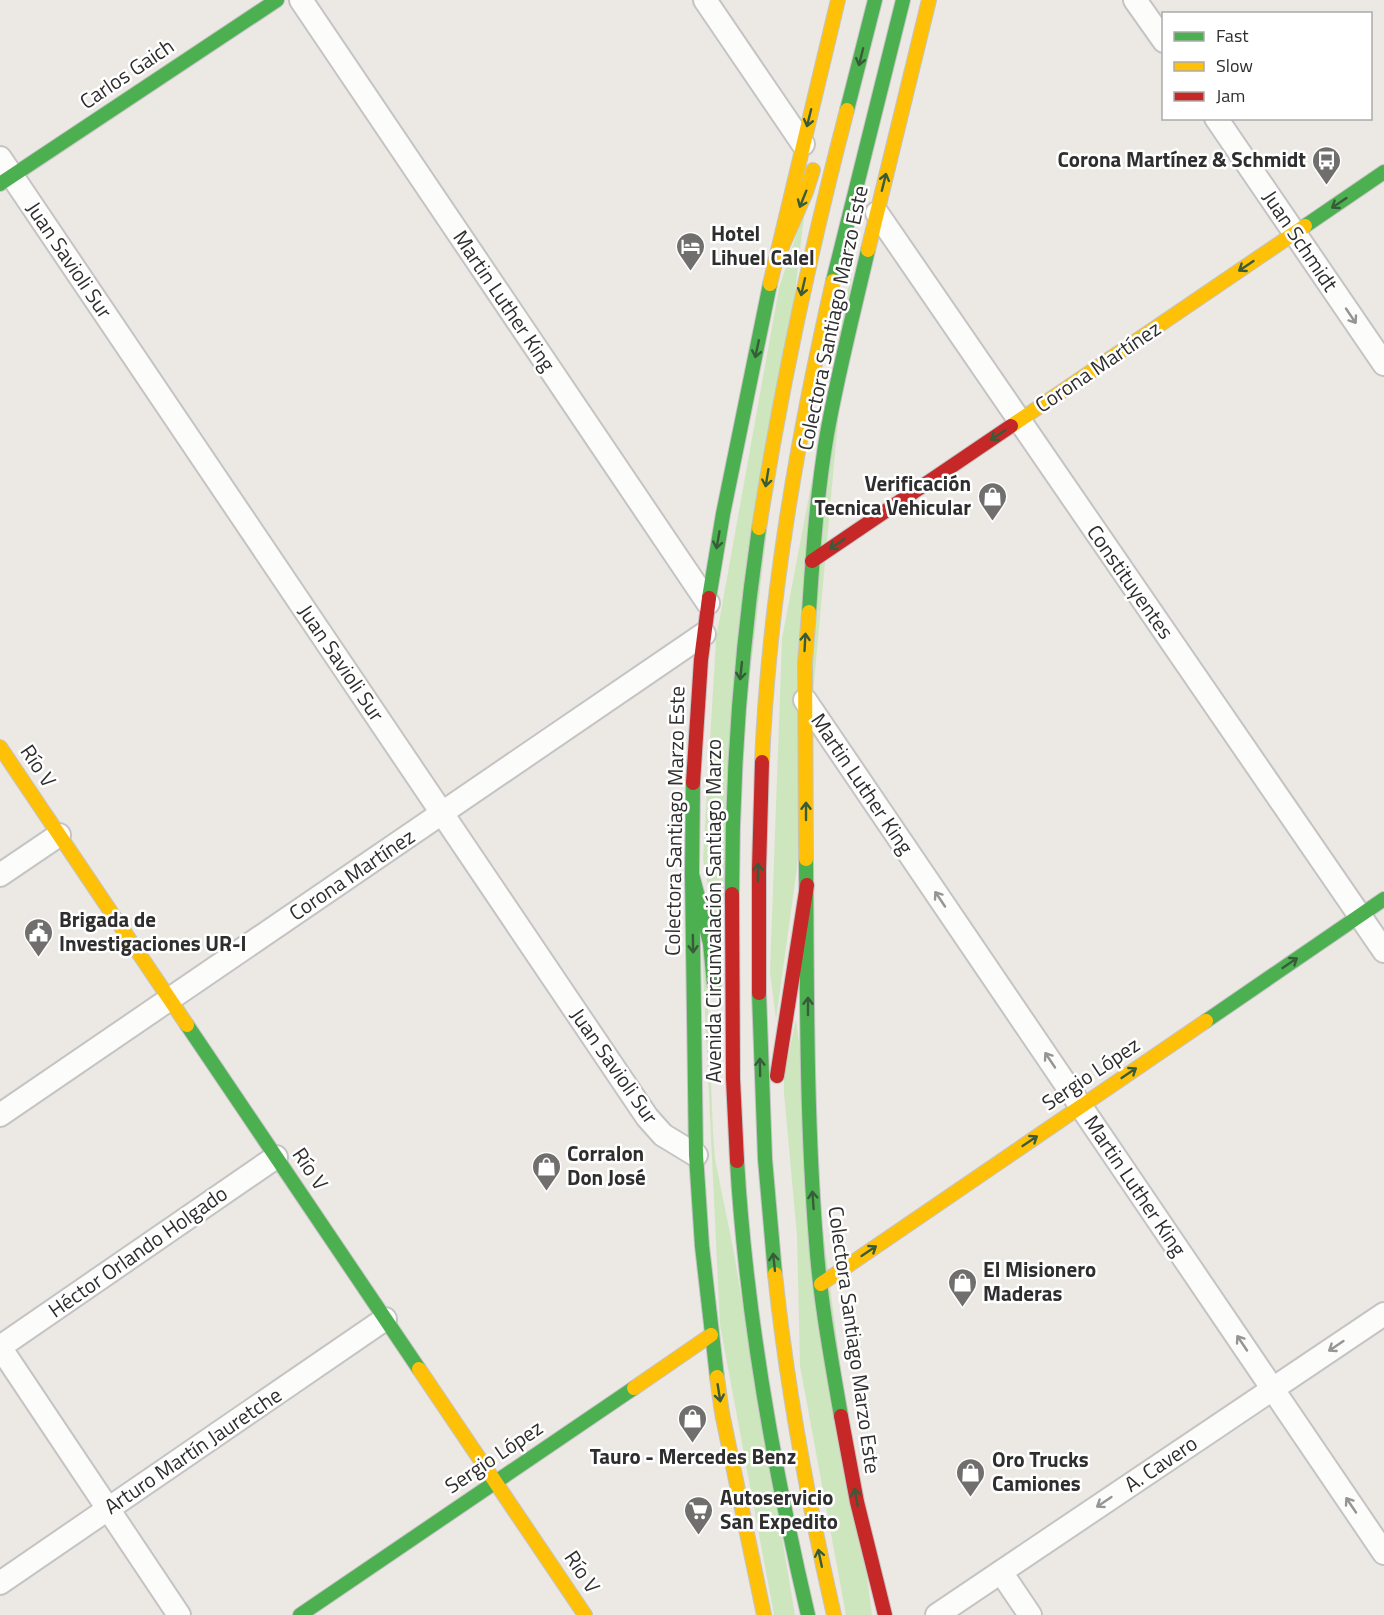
<svg xmlns="http://www.w3.org/2000/svg" width="1384" height="1615" font-family="'Titillium Web',sans-serif">
	<style>
		.green { fill: #cee6be }
		.lines { fill: none; stroke-linecap: round; stroke-linejoin: round }
		.street-casing { stroke: #c5c4c5; stroke-width: 26 }
		.fast-casing { stroke: #c5c4c5; stroke-width: 16 }
		.slow-casing { stroke: #c5c4c5; stroke-width: 16 }
		.jam-casing { stroke: #c5c4c5; stroke-width: 16 }
		.street { stroke: #fcfcfb; stroke-width: 22 }
		.fast { stroke: #4caf50; stroke-width: 14 }
		.slow { stroke: #ffc107; stroke-width: 14 }
		.jam { stroke: #c62828; stroke-width: 14 }
		.oneway { stroke: #385b3a }
		.oneway2 { stroke: #959594 }
		.labels { text-anchor: middle; stroke-width: 5; stroke-linejoin: round; paint-order: stroke }
		.street-label { font-size: 21px; fill: #2e2e2e; stroke: #fff }
		.poi-label { font-size: 21px; font-weight: bold; fill: #2e2e2e; stroke: #fff; text-anchor: start }
	</style>
	<rect width="100%" height="100%" fill="#ece8e4"/>
	<g class="green">
		<path d="M805 208 719 938 703 860 716 639 779 288Z"/>
		<path d="M852 268 797 868 776 1020 770 972 782 639Z"/>
		<path d="M702 950 706 951 713 1132 715 1159 734 1253 795 1615H774L720 1325Z"/>
		<path d="M796 1019 872 1615H846L800 1366 797 1236 784 1093V1076Z"/>
	</g>
	<g class="lines">
		<defs>
			<g id="street">
				<path d="M301 0 708 603"/>
				<path d="M705 0 803 144"/>
				<path d="M1135 0 1164 41"/>
				<path d="M1216 118 1384 364"/>
				<path d="M0 158 647 1117 663 1135 696 1155"/>
				<path d="M877 213 1384 951"/>
				<path d="M805 700 1384 1553"/>
				<path d="M0 875 59 835"/>
				<path d="M0 1115 704 634"/>
				<path d="M1001 1572 1030 1615"/>
				<path d="M0 1583 385 1319"/>
				<path d="M179 1615 0 1347 276 1157"/>
				<path d="M937 1615 1384 1314"/>
			</g>
			<g id="fast">
				<path d="M847 110 875 0"/>
				<path d="M0 184 277 0"/>
				<path d="M1305 226 1384 172"/>
				<path d="M833 281 903 0"/>
				<path d="M709 598 723 514 770 284"/>
				<path d="M809 612C813 552 817 492 827 434 838 372 854 311 868 250"/>
				<path d="M693 783 692 874 696 1155 702 1246 717 1377"/>
				<path d="M806 859C807 987 806 1114 816 1241 820 1299 831 1358 841 1416"/>
				<path d="M692 874 710 943 714 984"/>
				<path d="M732 894C732 771 741 650 759 528"/>
				<path d="M759 993 765 1159 775 1274"/>
				<path d="M1206 1021 1384 899"/>
				<path d="M187 1025 419 1369"/>
				<path d="M737 1161C746 1315 773 1466 808 1615"/>
				<path d="M300 1615 634 1388"/>
			</g>
			<g id="slow">
				<path d="M868 250 929 0"/>
				<path d="M774 265 806 192 813 170"/>
				<path d="M770 284 838 0"/>
				<path d="M1011 426 1305 226"/>
				<path d="M759 528C781 387 811 248 847 110"/>
				<path d="M0 747 187 1025"/>
				<path d="M762 762C769 600 797 439 833 281"/>
				<path d="M806 859 805 662 809 612"/>
				<path d="M775 1274C787 1389 808 1502 834 1615"/>
				<path d="M821 1284 1206 1021"/>
				<path d="M419 1369 585 1615"/>
				<path d="M717 1377 722 1413 764 1615"/>
				<path d="M634 1388 711 1335"/>
			</g>
			<g id="jam">
				<path d="M812 561 1011 426"/>
				<path d="M693 783 701 660 709 598"/>
				<path d="M732 894 733 1079 737 1161"/>
				<path d="M759 993V869L762 762"/>
				<path d="M777 1076 807 885"/>
				<path d="M841 1416 857 1502 885 1615"/>
			</g>
		</defs>
		<use href="#street" class="street-casing"/>
		<use href="#fast" class="fast-casing"/>
		<use href="#slow" class="slow-casing"/>
		<use href="#jam" class="jam-casing"/>
		<use href="#street" class="street"/>
		<use href="#fast" class="fast"/>
		<use href="#slow" class="slow"/>
		<use href="#jam" class="jam"/>
	</g>
	<defs><path id="oneway-shaft" d="M-6 0H5M1.5-3L5.5 0L1.5 3" fill="none" stroke-width="1.6" stroke-linecap="round" stroke-linejoin="round" transform="scale(1.5)"/></defs>
	<g class="oneway">
		<use href="#oneway-shaft" transform="translate(861 57) rotate(104)"/>
		<use href="#oneway-shaft" transform="translate(809 118) rotate(104)"/>
		<use href="#oneway-shaft" transform="translate(884 182) rotate(-76)"/>
		<use href="#oneway-shaft" transform="translate(803 199) rotate(112)"/>
		<use href="#oneway-shaft" transform="translate(1339 203) rotate(146)"/>
		<use href="#oneway-shaft" transform="translate(1246 266) rotate(146)"/>
		<use href="#oneway-shaft" transform="translate(803 287) rotate(103)"/>
		<use href="#oneway-shaft" transform="translate(757 349) rotate(102)"/>
		<use href="#oneway-shaft" transform="translate(998 435) rotate(146)"/>
		<use href="#oneway-shaft" transform="translate(767 478) rotate(99)"/>
		<use href="#oneway-shaft" transform="translate(718 540) rotate(100)"/>
		<use href="#oneway-shaft" transform="translate(837 544) rotate(146)"/>
		<use href="#oneway-shaft" transform="translate(805 642) rotate(-87)"/>
		<use href="#oneway-shaft" transform="translate(741 671) rotate(96)"/>
		<use href="#oneway-shaft" transform="translate(806 811) rotate(-90)"/>
		<use href="#oneway-shaft" transform="translate(758 872) rotate(-89)"/>
		<use href="#oneway-shaft" transform="translate(693 944) rotate(89)"/>
		<use href="#oneway-shaft" transform="translate(1290 963) rotate(-34)"/>
		<use href="#oneway-shaft" transform="translate(808 1006) rotate(-90)"/>
		<use href="#oneway-shaft" transform="translate(760 1067) rotate(-91)"/>
		<use href="#oneway-shaft" transform="translate(1129 1073) rotate(-34)"/>
		<use href="#oneway-shaft" transform="translate(1030 1141) rotate(-34)"/>
		<use href="#oneway-shaft" transform="translate(813 1200) rotate(-94)"/>
		<use href="#oneway-shaft" transform="translate(869 1251) rotate(-34)"/>
		<use href="#oneway-shaft" transform="translate(774 1262) rotate(-96)"/>
		<use href="#oneway-shaft" transform="translate(719 1393) rotate(81)"/>
		<use href="#oneway-shaft" transform="translate(856 1497) rotate(-101)"/>
		<use href="#oneway-shaft" transform="translate(820 1558) rotate(-102)"/>
	</g>
	<g class="oneway2">
		<use href="#oneway-shaft" transform="translate(1351 316) rotate(56)"/>
		<use href="#oneway-shaft" transform="translate(940 899) rotate(-124)"/>
		<use href="#oneway-shaft" transform="translate(1050 1060) rotate(-124)"/>
		<use href="#oneway-shaft" transform="translate(1242 1343) rotate(-124)"/>
		<use href="#oneway-shaft" transform="translate(1336 1346) rotate(146)"/>
		<use href="#oneway-shaft" transform="translate(1104 1502) rotate(146)"/>
		<use href="#oneway-shaft" transform="translate(1351 1505) rotate(-124)"/>
	</g>
	<defs>
		<symbol id="bus-pin" viewBox="-11 -11 22 30"><path d="M0 17L-7.5 6A9.5 9.5 0 1 1 7.5 6Z" fill="#706f6e" stroke="#fff"/><path d="M-5-6H5V4H4V6H2V4H-2V6H-4V4H-5ZM-3.5-4V0h7V-4ZM-3.5 1.2v1.5H-2V1.2ZM2 1.2v1.5H3.5V1.2Z" fill="#fff"/></symbol>
		<symbol id="hotel-pin" viewBox="-11 -11 22 30"><path d="M0 17L-7.5 6A9.5 9.5 0 1 1 7.5 6Z" fill="#706f6e" stroke="#fff"/><path d="M-6-4.5h1.5V1H6V5H4.5V3h-9V5H-6ZM-4 0a1.8 1.8 0 1 1 3.6 0ZM.5 0V-2.5h3Q6-2.5 6 0Z" fill="#fff"/></symbol>
		<symbol id="shop-pin" viewBox="-11 -11 22 30"><path d="M0 17L-7.5 6A9.5 9.5 0 1 1 7.5 6Z" fill="#706f6e" stroke="#fff"/><path d="M-5-2.5h2.3a2.7 3.5 0 0 1 5.4 0H5L5.5 6h-11ZM-1.5-2.5h3a1.5 2.3 0 0 0-3 0Z" fill="#fff"/></symbol>
		<symbol id="civic-pin" viewBox="-11 -11 22 30"><path d="M0 17L-7.5 6A9.5 9.5 0 1 1 7.5 6Z" fill="#706f6e" stroke="#fff"/><path d="M-.6-6.5H3V-4.5H.6V-3L4-1V1h2V6H-6V1h2V-1L-.6-3ZM-1.2 2.5V6h2.4V2.5Z" fill="#fff"/></symbol>
		<symbol id="supermarket-pin" viewBox="-11 -11 22 30"><path d="M0 17L-7.5 6A9.5 9.5 0 1 1 7.5 6Z" fill="#706f6e" stroke="#fff"/><path d="M-6-5.5h2.5l.6 2H6L4.5 2H-2.5L-4.4-4H-6ZM-1.5 3.2a1.3 1.3 0 1 0 .1 0ZM3 3.2a1.3 1.3 0 1 0 .1 0Z" fill="#fff"/></symbol>
	</defs>
	<g fill-rule="evenodd">
		<use href="#bus-pin" x="1310" y="144" width="33" height="45"/>
		<use href="#hotel-pin" x="674" y="230" width="33" height="45"/>
		<use href="#shop-pin" x="976" y="480" width="33" height="45"/>
		<use href="#civic-pin" x="22" y="916" width="33" height="45"/>
		<use href="#shop-pin" x="530" y="1150" width="33" height="45"/>
		<use href="#shop-pin" x="946" y="1266" width="33" height="45"/>
		<use href="#shop-pin" x="676" y="1402" width="33" height="45"/>
		<use href="#shop-pin" x="954" y="1456" width="33" height="45"/>
		<use href="#supermarket-pin" x="682" y="1494" width="33" height="45"/>
	</g>
	<g class="labels">
		<g class="street-label">
			<text transform="translate(127 74) rotate(-34)" y="7">Carlos Gaich</text>
			<text transform="translate(1300 241) rotate(56)" y="7">Juan Schmidt</text>
			<text transform="translate(69 260) rotate(56)" y="7">Juan Savioli Sur</text>
			<text transform="translate(504 301) rotate(56)" y="7">Martin Luther King</text>
			<text transform="translate(833 318) rotate(-78)" y="7">Colectora Santiago Marzo Este</text>
			<text transform="translate(1098 367) rotate(-34)" y="7">Corona Martínez</text>
			<text transform="translate(1130 582) rotate(55)" y="7">Constituyentes</text>
			<text transform="translate(341 663) rotate(56)" y="7">Juan Savioli Sur</text>
			<text transform="translate(38 766) rotate(56)" y="7">Río V</text>
			<text transform="translate(862 784) rotate(56)" y="7">Martin Luther King</text>
			<text transform="translate(675 821) rotate(-89)" y="7">Colectora Santiago Marzo Este</text>
			<text transform="translate(352 875) rotate(-34)" y="7">Corona Martínez</text>
			<text transform="translate(714 911) rotate(-90)" y="7">Avenida Circunvalación Santiago Marzo</text>
			<text transform="translate(614 1066) rotate(55)" y="7">Juan Savioli Sur</text>
			<text transform="translate(1091 1074) rotate(-34)" y="7">Sergio López</text>
			<text transform="translate(310 1169) rotate(56)" y="7">Río V</text>
			<text transform="translate(1135 1186) rotate(56)" y="7">Martin Luther King</text>
			<text transform="translate(138 1252) rotate(-35)" y="7">Héctor Orlando Holgado</text>
			<text transform="translate(854 1340) rotate(82)" y="7">Colectora Santiago Marzo Este</text>
			<text transform="translate(193 1451) rotate(-34)" y="7">Arturo Martín Jauretche</text>
			<text transform="translate(494 1457) rotate(-34)" y="7">Sergio López</text>
			<text transform="translate(1161 1464) rotate(-34)" y="7">A. Cavero</text>
			<text transform="translate(582 1572) rotate(56)" y="7">Río V</text>
		</g>
		<g class="poi-label">
			<text x="1306" y="167" text-anchor="end">Corona Martínez &amp; Schmidt</text>
			<text x="711" y="241">Hotel<tspan x="711" dy="24">Lihuel Calel</tspan></text>
			<text x="971" y="491" text-anchor="end">Verificación<tspan x="971" dy="24">Tecnica Vehicular</tspan></text>
			<text x="59" y="927">Brigada de<tspan x="59" dy="24">Investigaciones UR-I</tspan></text>
			<text x="567" y="1161">Corralon<tspan x="567" dy="24">Don José</tspan></text>
			<text x="983" y="1277">El Misionero<tspan x="983" dy="24">Maderas</tspan></text>
			<text x="693" y="1464" text-anchor="middle">Tauro - Mercedes Benz</text>
			<text x="992" y="1467">Oro Trucks<tspan x="992" dy="24">Camiones</tspan></text>
			<text x="720" y="1505">Autoservicio<tspan x="720" dy="24">San Expedito</tspan></text>
		</g>
	</g>
	<rect x="1162" y="12" width="210" height="108" fill="#ffffff" stroke="#ababab" stroke-width="1.5"/>
	<rect x="1174" y="32" width="30" height="9" fill="#4caf50" stroke="#ababab" stroke-width="1.5"/>
	<text x="1216" y="42" font-size="18" fill="#2e2e2e">Fast</text>
	<rect x="1174" y="62" width="30" height="9" fill="#ffc107" stroke="#ababab" stroke-width="1.5"/>
	<text x="1216" y="72" font-size="18" fill="#2e2e2e">Slow</text>
	<rect x="1174" y="92" width="30" height="9" fill="#c62828" stroke="#ababab" stroke-width="1.5"/>
	<text x="1216" y="102" font-size="18" fill="#2e2e2e">Jam</text>
</svg>
